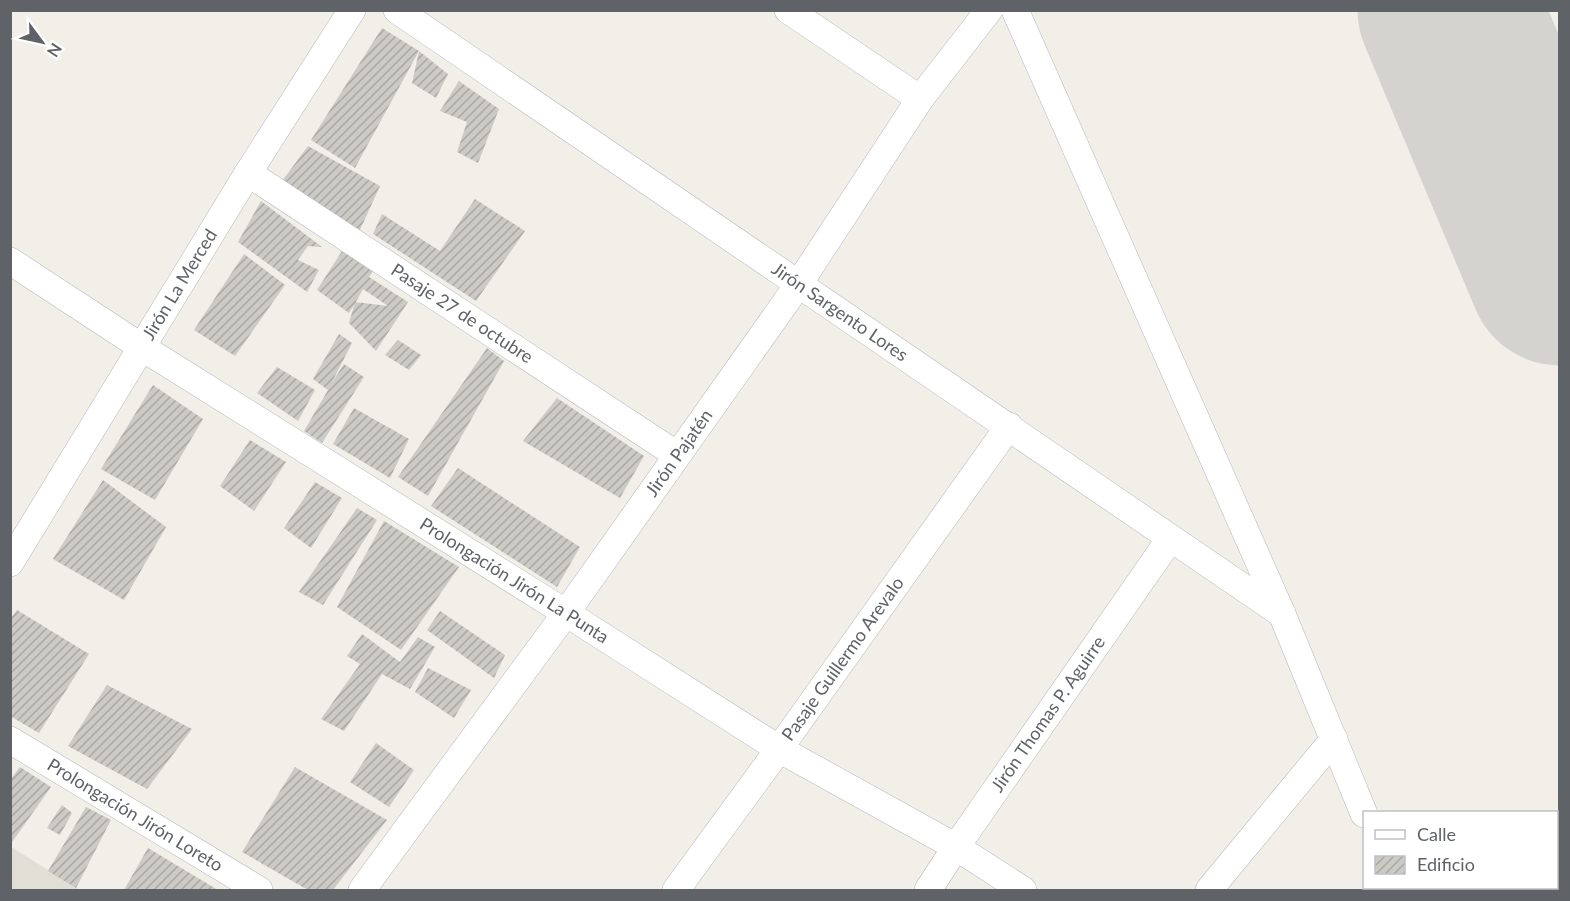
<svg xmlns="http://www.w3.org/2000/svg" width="1570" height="901" font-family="Lato,sans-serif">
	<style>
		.education { fill: #e1ded6 }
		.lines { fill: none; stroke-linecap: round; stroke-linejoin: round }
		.runway { stroke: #d4d3d0; stroke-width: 183 }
		.building { fill: url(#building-hatch) }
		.street-casing { stroke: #b5b8bc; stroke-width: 28 }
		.street { stroke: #fff; stroke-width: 27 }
		.labels { text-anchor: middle; stroke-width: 4.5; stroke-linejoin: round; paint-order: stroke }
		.street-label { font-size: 18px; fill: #5f6368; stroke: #fff }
	</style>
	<defs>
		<pattern id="building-hatch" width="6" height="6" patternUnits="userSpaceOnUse" patternTransform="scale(1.5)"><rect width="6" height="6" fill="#cccac5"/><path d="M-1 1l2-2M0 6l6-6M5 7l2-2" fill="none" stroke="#a9a8a4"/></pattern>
	</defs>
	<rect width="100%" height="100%" fill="#f1efe8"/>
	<path class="education" d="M10 846 76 888 79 890H11Z"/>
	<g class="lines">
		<path class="runway" d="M1449 10 1560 274"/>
	</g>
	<g class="building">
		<path d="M382 28 419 51 355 168 311 140Z"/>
		<path d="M419 51 448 74 436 98 412 83Z"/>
		<path d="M459 81 499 109 478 163 457 152 467 122 440 111Z"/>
		<path d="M308 146 380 186 359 232 282 181Z"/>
		<path d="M475 199 525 231 476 301 373 234 382 214 440 251Z"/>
		<path d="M261 201 322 247 308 246 298 260 319 270 307 292 238 242Z"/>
		<path d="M342 251 373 271 369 277 408 302 376 351 349 323 355 302 388 306 363 289 357 300 349 313 317 290Z"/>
		<path d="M244 254 285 285 235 356 194 330Z"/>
		<path d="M339 334 352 343 331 384 344 364 364 377 322 443 304 431 328 390 313 379Z"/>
		<path d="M398 340 421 355 409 370 385 355Z"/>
		<path d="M487 348 504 361 428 496 398 477Z"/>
		<path d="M277 367 315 390 298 421 257 393Z"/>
		<path d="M153 385 203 419 155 500 101 469Z"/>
		<path d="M557 398 644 456 620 498 523 441Z"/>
		<path d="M354 408 409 439 390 478 333 444Z"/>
		<path d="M250 440 286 462 254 511 220 486Z"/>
		<path d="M458 468 580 547 557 587 431 506Z"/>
		<path d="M103 480 166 527 124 600 53 559Z"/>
		<path d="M315 482 342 498 311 548 284 528Z"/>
		<path d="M357 508 377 520 323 605 299 592Z"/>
		<path d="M384 521 459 567 401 650 337 607Z"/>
		<path d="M17 610 89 654 39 733 10 716V619Z"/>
		<path d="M440 611 505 655 494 678 427 630Z"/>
		<path d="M362 634 400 662 418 637 435 647 410 689 382 674 344 731 321 719 360 664 347 656Z"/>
		<path d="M428 668 471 690 454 718 415 692Z"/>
		<path d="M107 685 192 729 147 789 68 746Z"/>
		<path d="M376 743 414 770 389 807 350 782Z"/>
		<path d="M20 767 51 787 10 845V780Z"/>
		<path d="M295 767 387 820 333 890H308L242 852Z"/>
		<path d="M62 805 72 813 60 835 47 828Z"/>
		<path d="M86 807 111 820 76 888 48 871Z"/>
		<path d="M148 848 218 890H124Z"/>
	</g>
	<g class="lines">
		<defs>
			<g id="street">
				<path id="s1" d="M397 10 1282 614"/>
				<path d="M788 10 920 99"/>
				<path d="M1015 10 1282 614 1364 814"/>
				<path id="s2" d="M248 173 677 455"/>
				<path id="s3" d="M10 261 143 348 566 613 779 749 956 847 1023 890"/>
				<path id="s4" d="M10 563 248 173 352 10"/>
				<path id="s5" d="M10 740 259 890"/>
				<path d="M1395 888 1396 890"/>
				<path id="s6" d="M362 890 566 613 798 285 920 99 989 10"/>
				<path id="s7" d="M676 890 779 749 1009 426"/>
				<path id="s8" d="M928 890 956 847 1170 539"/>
				<path d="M1209 890 1334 739"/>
			</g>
		</defs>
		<use href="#street" class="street-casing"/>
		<use href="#street" class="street"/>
	</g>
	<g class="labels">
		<g class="street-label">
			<text dy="6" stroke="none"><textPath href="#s4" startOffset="326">Jirón La Merced</textPath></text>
			<text dy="6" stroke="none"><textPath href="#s1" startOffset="536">Jirón Sargento Lores</textPath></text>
			<text dy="6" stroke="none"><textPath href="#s2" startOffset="256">Pasaje 27 de octubre</textPath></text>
			<text dy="6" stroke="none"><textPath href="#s6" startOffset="540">Jirón Pajatén</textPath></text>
			<text dy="6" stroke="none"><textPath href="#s3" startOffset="597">Prolongación Jirón La Punta</textPath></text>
			<text dy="6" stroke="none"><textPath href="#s7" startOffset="285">Pasaje Guillermo Arevalo</textPath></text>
			<text dy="6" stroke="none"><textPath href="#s8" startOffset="213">Jirón Thomas P. Aguirre</textPath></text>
			<text dy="6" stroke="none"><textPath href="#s5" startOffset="146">Prolongación Jirón Loreto</textPath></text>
		</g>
	</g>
	<rect width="1570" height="901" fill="none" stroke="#5f6368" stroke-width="24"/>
	<rect x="1363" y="811" width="195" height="78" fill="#ffffff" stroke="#bfc1c3" stroke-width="1.5"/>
	<rect x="1375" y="830" width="30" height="9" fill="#ffffff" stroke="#bfc1c3" stroke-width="1.5"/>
	<text x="1417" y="841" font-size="18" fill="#5f6368">Calle</text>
	<rect x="1375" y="856" width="30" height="18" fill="url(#building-hatch)" stroke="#bfc1c3" stroke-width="1.5"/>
	<text x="1417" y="871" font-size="18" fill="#5f6368">Edificio</text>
	<g transform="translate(42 42) rotate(123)" stroke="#ffffff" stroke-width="4.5" paint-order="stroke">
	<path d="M0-4.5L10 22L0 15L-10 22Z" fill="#5f6368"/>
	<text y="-9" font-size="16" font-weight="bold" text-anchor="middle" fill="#5f6368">N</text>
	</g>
</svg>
